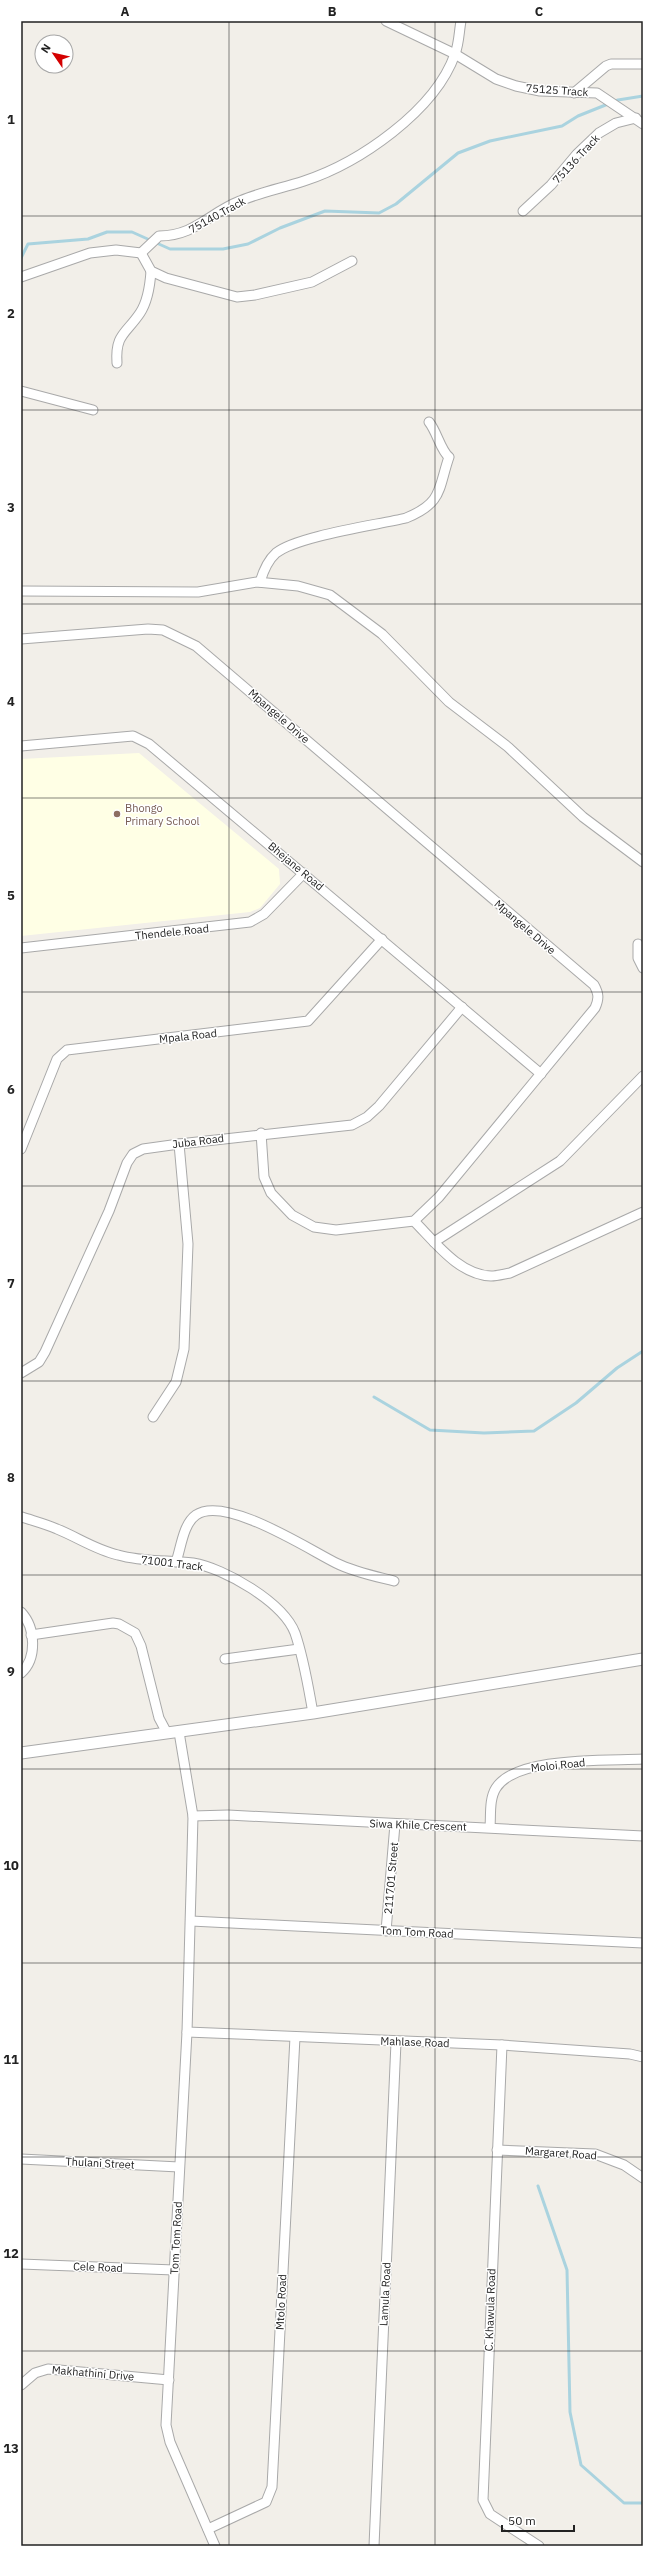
<svg xmlns="http://www.w3.org/2000/svg" width="664" height="2567" font-family="'IBM Plex Sans',sans-serif">
	<style>
		.education { fill: #ffffe5 }
		.lines { fill: none; stroke-linecap: round; stroke-linejoin: round }
		.stream { stroke: #aad3df; stroke-width: 3 }
		.minor-casing { stroke: #a9a9a9; stroke-width: 11 }
		.tertiary-casing { stroke: #a9a9a9; stroke-width: 13 }
		.minor { stroke: #fff; stroke-width: 9 }
		.tertiary { stroke: #fff; stroke-width: 11 }
		.grid { fill: none; stroke: #222; stroke-width: 1; stroke-opacity: 0.55 }
		.education-dot { fill: #8d6e63; stroke: #fff; stroke-width: 1.5 }
		.labels { text-anchor: middle; stroke-width: 3; stroke-linejoin: round; paint-order: stroke }
		.street-label { font-size: 11px; fill: #222; stroke: #fff }
		.education-label { font-size: 11px; fill: #785e54; stroke: #fff; text-anchor: start }
		.neatline { fill: none; stroke: #222; stroke-width: 1.5 }
		.grid-label { font-size: 13px; text-anchor: middle; font-weight: bold; fill: #222 }
	</style>
	<rect width="100%" height="100%" fill="#f2efe9"/>
	<path class="education" d="M139 753 279 869 280 884 260 908 250 912 21 936V759Z"/>
	<g class="lines">
		<g class="stream">
			<path d="M21 258 28 244 88 239 107 232H132L170 249H223L248 244 280 228 325 211 379 213 396 204 458 153 490 141 562 126 578 116 618 100 643 96"/>
			<path d="M374 1397 430 1430 484 1433 534 1431 576 1403 617 1368 643 1351"/>
			<path d="M538 2186 567 2270 570 2412 581 2465 624 2503H643"/>
		</g>
		<defs>
			<g id="minor">
				<path d="M386 21 455 54 496 79 516 86 540 91 597 93 643 124"/>
				<path d="M574 93 606 66 611 64H643"/>
				<path d="M523 211 551 185 577 154 599 133 616 123 636 118"/>
				<path d="M141 253 159 236C195 236 209 213 240 201 261 192 283 188 304 181 359 163 435 111 455 54 459 44 459 32 461 21"/>
				<path d="M141 253 151 271 166 278 237 297 255 295 312 282 352 261"/>
				<path d="M21 277 90 253 116 250 141 253"/>
				<path d="M117 363C115 334 126 334 140 313 148 301 150 286 151 271"/>
				<path d="M21 391 93 410"/>
				<path d="M260 582C263 572 267 561 276 553 297 536 377 525 406 518 443 503 438 489 449 457 441 451 437 432 429 422"/>
				<path d="M21 591 198 592 257 582 298 586 330 595 382 634 449 702 508 747 583 817 643 862"/>
				<path d="M21 639 148 629 163 630 196 646 594 985C599 994 599 999 595 1008L439 1197 414 1221 336 1230 314 1227 292 1215 271 1193 264 1177 261 1133"/>
				<path d="M21 746 133 736 149 744 541 1074"/>
				<path d="M638 944V958L643 968"/>
				<path d="M21 948 250 922 264 914 304 873"/>
				<path d="M21 1149 57 1059 67 1050 308 1021 382 939"/>
				<path d="M414 1221C435 1242 459 1275 491 1276 497 1276 504 1274 510 1273L643 1212"/>
				<path d="M434 1242 560 1161 643 1076"/>
				<path d="M21 1373 39 1362 45 1352 109 1211 127 1163 133 1154 143 1149 179 1144 352 1125 367 1117 379 1106 462 1007"/>
				<path d="M153 1417 176 1382 184 1349 188 1244 179 1144"/>
				<path d="M22 1517C34 1521 46 1524 57 1529 77 1537 96 1550 118 1555 142 1562 168 1560 193 1563 224 1568 283 1602 295 1633 304 1659 308 1686 313 1713"/>
				<path d="M176 1562C181 1548 183 1524 196 1515 225 1495 308 1549 336 1563 354 1572 374 1576 394 1581"/>
				<path d="M21 1612C36 1628 37 1659 21 1673"/>
				<path d="M31 1635 113 1623 119 1624 135 1633 141 1646 159 1718 167 1733"/>
				<path d="M225 1659 299 1649"/>
				<path d="M179 1732 193 1816 192 1854 187 2032 166 2425 170 2442 215 2546"/>
				<path d="M193 1816 228 1815 643 1836"/>
				<path d="M490 1827C491 1815 489 1799 496 1788 516 1756 608 1761 643 1759"/>
				<path d="M191 1921 643 1943"/>
				<path d="M386 1931 395 1824"/>
				<path d="M187 2032 502 2045 630 2054 643 2057"/>
				<path d="M502 2045 483 2500 490 2514 539 2546"/>
				<path d="M497 2150 595 2154 624 2165 643 2178"/>
				<path d="M21 2159 179 2167"/>
				<path d="M21 2264 174 2270"/>
				<path d="M21 2385 35 2373 48 2369 169 2380"/>
				<path d="M208 2529 266 2502 272 2487 295 2037"/>
				<path d="M374 2546 396 2042"/>
			</g>
			<path id="tertiary" d="M21 1753 313 1713 643 1659"/>
		</defs>
		<use href="#minor" class="minor-casing"/>
		<use href="#tertiary" class="tertiary-casing"/>
		<use href="#minor" class="minor"/>
		<use href="#tertiary" class="tertiary"/>
	</g>
	<path class="grid" d="M229 21V2546M435 21V2546M21 216H643M21 410H643M21 604H643M21 798H643M21 992H643M21 1186H643M21 1381H643M21 1575H643M21 1769H643M21 1963H643M21 2157H643M21 2351H643"/>
	<circle class="education-dot" cx="117" cy="814" r="4"/>
	<g class="labels">
		<g class="street-label">
			<text transform="translate(557 90) rotate(4)" y="4">75125 Track</text>
			<text transform="translate(576 159) rotate(-47)" y="4">75136 Track</text>
			<text transform="translate(217 215) rotate(-29)" y="4">75140 Track</text>
			<text transform="translate(279 716) rotate(41)" y="4">Mpangele Drive</text>
			<text transform="translate(296 866) rotate(40)" y="4">Bhejane Road</text>
			<text transform="translate(525 927) rotate(41)" y="4">Mpangele Drive</text>
			<text transform="translate(172 932) rotate(-6)" y="4">Thendele Road</text>
			<text transform="translate(188 1036) rotate(-6)" y="4">Mpala Road</text>
			<text transform="translate(198 1141) rotate(-7)" y="4">Juba Road</text>
			<text transform="translate(172 1563) rotate(7)" y="4">71001 Track</text>
			<text transform="translate(558 1765) rotate(-6)" y="4">Moloi Road</text>
			<text transform="translate(418 1825) rotate(2)" y="4">Siwa Khile Crescent</text>
			<text transform="translate(391 1878) rotate(-85)" y="4">211701 Street</text>
			<text transform="translate(417 1932) rotate(3)" y="4">Tom Tom Road</text>
			<text transform="translate(415 2042) rotate(2)" y="4">Mahlase Road</text>
			<text transform="translate(561 2153) rotate(4)" y="4">Margaret Road</text>
			<text transform="translate(100 2163) rotate(3)" y="4">Thulani Street</text>
			<text transform="translate(176 2238) rotate(-87)" y="4">Tom Tom Road</text>
			<text transform="translate(98 2267) rotate(2)" y="4">Cele Road</text>
			<text transform="translate(385 2294) rotate(-87)" y="4">Lamula Road</text>
			<text transform="translate(281 2302) rotate(-87)" y="4">Mtolo Road</text>
			<text transform="translate(490 2310) rotate(-88)" y="4">C. Khawula Road</text>
			<text transform="translate(93 2373) rotate(5)" y="4">Makhathini Drive</text>
		</g>
		<g class="education-label">
			<text x="125" y="812">Bhongo<tspan x="125" dy="13">Primary School</tspan></text>
		</g>
	</g>
	<rect width="664" height="2567" fill="none" stroke="#ffffff" stroke-width="44"/>
	<g transform="translate(54 54) rotate(304)"><circle r="19" fill="#ffffff" stroke="#a7a7a7"/>
	<path d="M0-3L7 15L0 10L-7 15Z" fill="#d40000"/>
	<text y="-6" font-size="11" font-weight="bold" text-anchor="middle" fill="#222222">N</text>
	</g>
	<path d="M502 2525v6h72v-6" fill="none" stroke="#222222" stroke-width="2"/>
	<text x="508" y="2525" font-size="12" fill="#222222" stroke="#ffffff" stroke-width="3" paint-order="stroke">50 m</text>
	<rect x="22" y="22" width="620" height="2523" class="neatline"/>
	<g class="grid-label">
		<text x="125" y="16">A</text>
		<text x="332" y="16">B</text>
		<text x="539" y="16">C</text>
		<text x="11" y="124">1</text>
		<text x="11" y="318">2</text>
		<text x="11" y="512">3</text>
		<text x="11" y="706">4</text>
		<text x="11" y="900">5</text>
		<text x="11" y="1094">6</text>
		<text x="11" y="1288">7</text>
		<text x="11" y="1482">8</text>
		<text x="11" y="1676">9</text>
		<text x="11" y="1870">10</text>
		<text x="11" y="2064">11</text>
		<text x="11" y="2258">12</text>
		<text x="11" y="2453">13</text>
	</g>
</svg>
